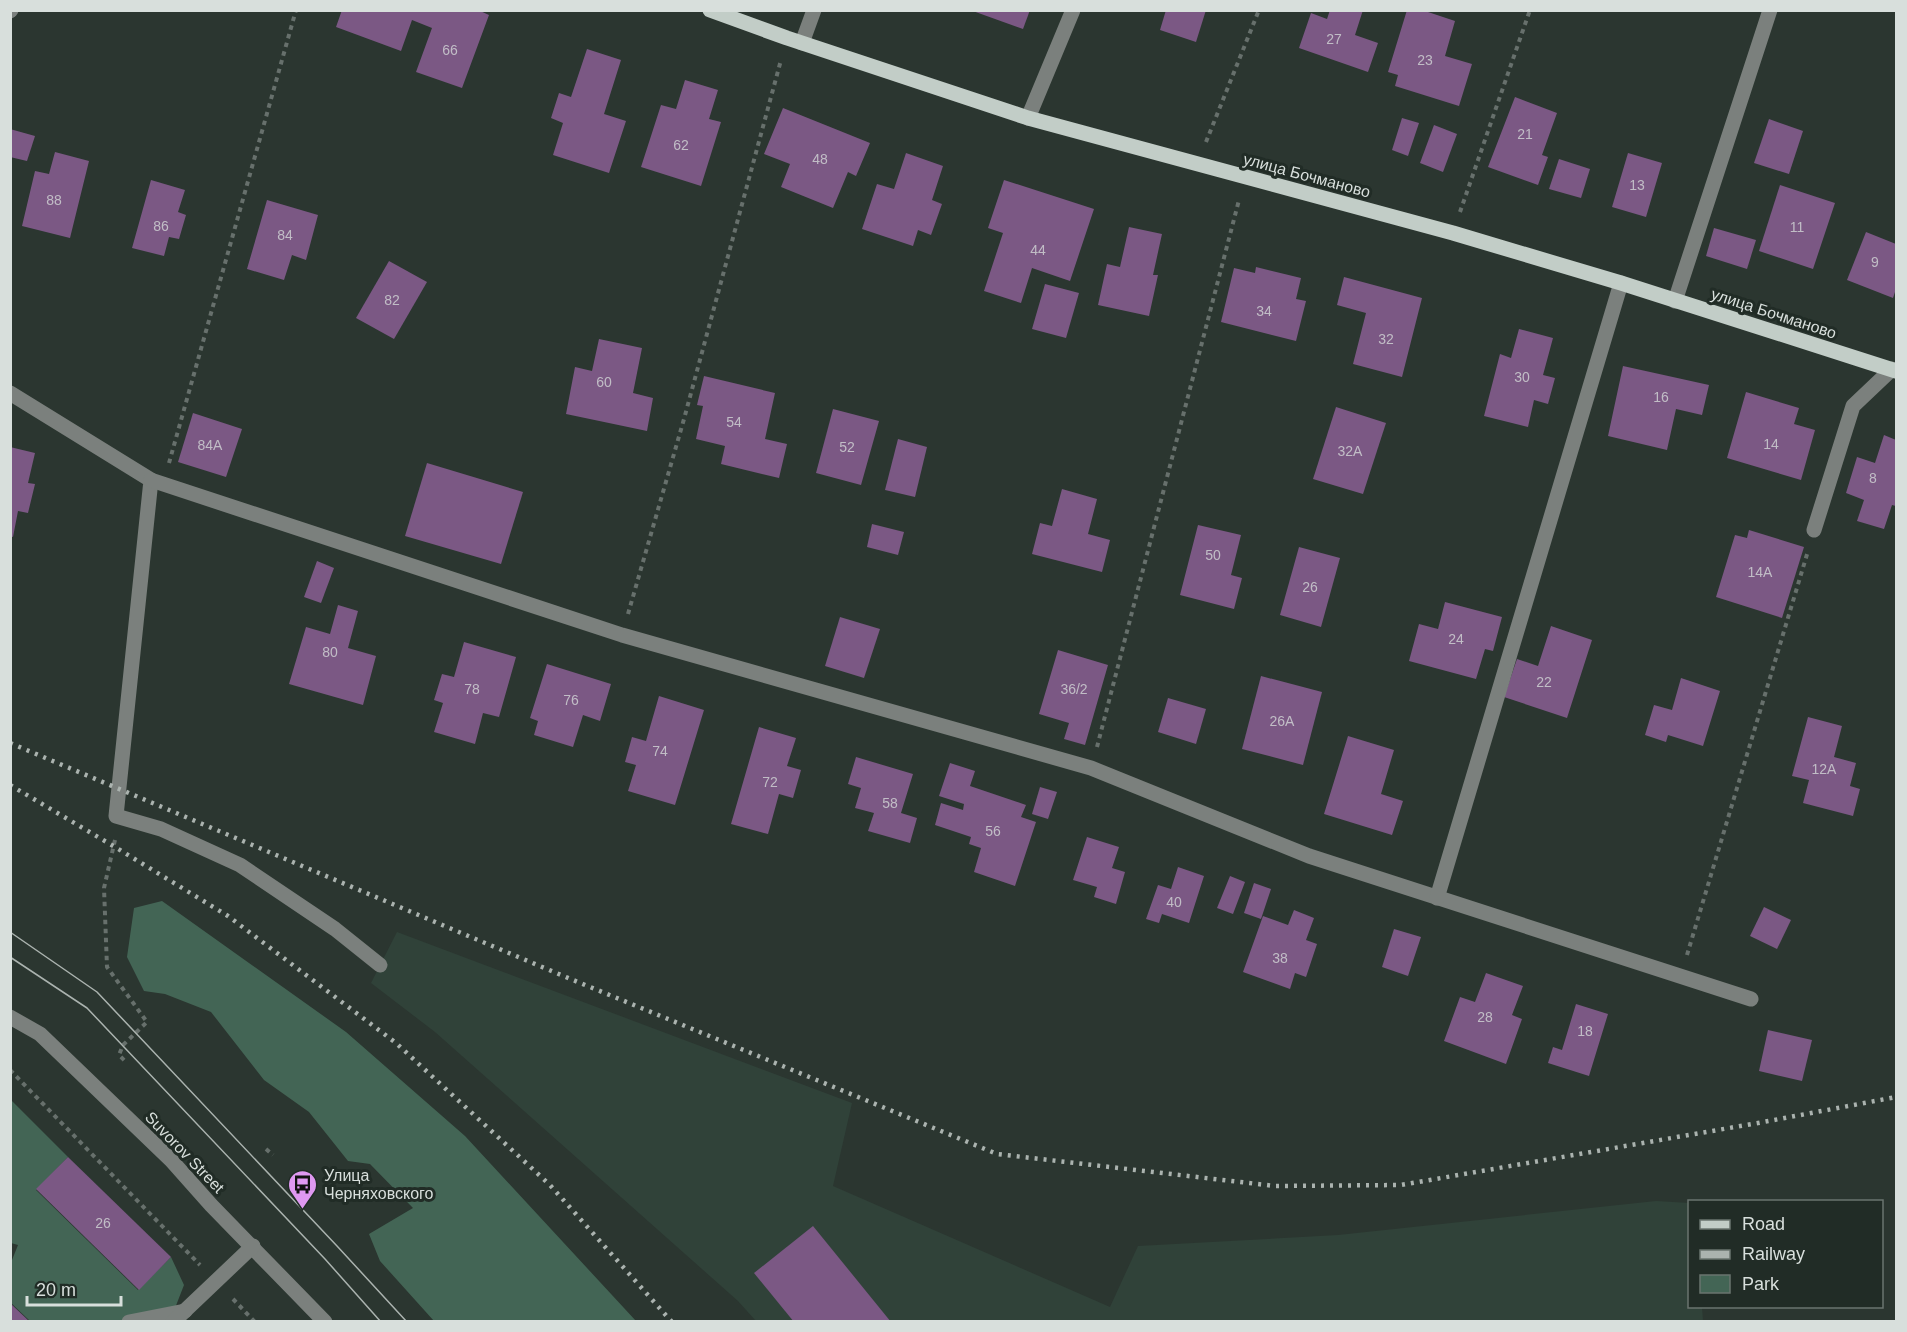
<svg xmlns="http://www.w3.org/2000/svg" width="1907" height="1332" font-family="Arial,sans-serif">
	<style>
		.built { fill: #304239 }
		.green { fill: #436555 }
		.building { fill: #7b5884 }
		.lines { fill: none; stroke-linecap: round; stroke-linejoin: round }
		.path { stroke: #67706c; stroke-width: 4; stroke-dasharray: 4.5 4.5; stroke-linecap: butt }
		.minor { stroke: #7b807d; stroke-width: 15 }
		.major { stroke: #c2cdc7; stroke-width: 15 }
		.tram { stroke: #abb3af; stroke-width: 1.5 }
		.rail { stroke: #abb3af; stroke-width: 4.5; stroke-dasharray: 3 6; stroke-linecap: butt }
		.labels { text-anchor: middle; stroke-width: 6; stroke-linejoin: round; paint-order: stroke }
		.number-label { font-size: 14px; fill: #c1bdc6 }
		.street-label { font-size: 16px; fill: #d8dfdc; stroke: #212c26 }
		.poi-label { font-size: 16px; fill: #d8dfdc; stroke: #212c26; text-anchor: start }
	</style>
	<rect width="100%" height="100%" fill="#2b3630"/>
	<path class="built" d="M397 932 852 1103 833 1186 1110 1307 1138 1246 1338 1235 1656 1201 1689 1203 1690 1306 1702 1307 1703 1321H756L738 1301 435 1032 371 983Z"/>
	<g class="green">
		<path d="M162 901 346 1032 465 1136 636 1321H434L380 1261 369 1234 413 1208 370 1164 348 1161 309 1112 264 1080 211 1012 165 994 144 991 127 957 134 908Z"/>
		<path d="M11 1100 68 1157 36 1190 138 1290 171 1257 184 1285 170 1321H30L11 1303 10 1265 18 1245 11 1243Z"/>
	</g>
	<g class="building">
		<path d="M342 10H478L489 15 462 88 416 72 432 28 412 20 401 51 336 27Z"/>
		<path d="M970 10H1030L1023 29Z"/>
		<path d="M1166 10H1206L1196 42 1160 30Z"/>
		<path d="M1330 10H1363L1355 35 1378 43 1368 72 1299 48 1311 13 1327 19Z"/>
		<path d="M1407 10H1422L1455 21 1445 56 1472 64 1459 106 1395 86 1398 75 1388 72Z"/>
		<path d="M587 49 621 60 604 114 626 121 609 173 553 155 563 123 551 118 559 93 571 97Z"/>
		<path d="M685 80 718 90 709 119 721 122 701 186 641 167 661 105 676 109Z"/>
		<path d="M1515 97 1557 113 1542 155 1548 157 1538 185 1488 167Z"/>
		<path d="M783 108 870 143 856 176 848 172 833 208 781 187 790 164 764 154Z"/>
		<path d="M1402 118 1419 123 1408 156 1392 150Z"/>
		<path d="M1769 119 1803 131 1789 174 1754 163Z"/>
		<path d="M1434 125 1457 134 1443 172 1420 163Z"/>
		<path d="M10 129 35 136 27 161 10 157Z"/>
		<path d="M55 152 89 161 70 238 22 226 35 171 49 174Z"/>
		<path d="M906 153 943 166 932 200 942 204 931 235 918 230 913 246 862 229 877 184 894 189Z"/>
		<path d="M1628 153 1662 163 1646 217 1612 207Z"/>
		<path d="M1559 159 1590 169 1581 198 1549 189Z"/>
		<path d="M151 180 185 190 178 212 186 215 179 239 169 237 164 256 132 248Z"/>
		<path d="M1004 180 1094 209 1070 281 1032 268 1021 303 984 291 1003 233 988 228Z"/>
		<path d="M1780 185 1835 203 1813 269 1759 251Z"/>
		<path d="M267 200 318 215 306 260 292 255 284 280 247 269Z"/>
		<path d="M1129 227 1162 234 1153 275H1158L1149 316 1098 305 1107 264 1120 267Z"/>
		<path d="M1714 228 1756 240 1747 269 1706 256Z"/>
		<path d="M1866 232 1896 244V289L1893 298 1847 280Z"/>
		<path d="M389 261 427 282 394 339 356 318Z"/>
		<path d="M1256 267 1301 278 1296 299 1306 301 1296 341 1221 322 1234 268 1255 273Z"/>
		<path d="M1344 277 1422 298 1402 377 1353 364 1366 313 1337 305Z"/>
		<path d="M1045 284 1079 293 1066 338 1032 329Z"/>
		<path d="M1519 329 1553 338 1543 375 1555 378 1548 404 1534 400 1528 427 1484 416 1500 354 1511 358Z"/>
		<path d="M599 339 642 348 633 393 653 398 647 431 566 414 575 367 592 371Z"/>
		<path d="M1623 366 1709 385 1702 415 1676 409 1667 450 1608 436Z"/>
		<path d="M704 376 775 393 765 439 787 444 779 478 721 464 725 446 696 439 703 406 697 405Z"/>
		<path d="M1746 392 1799 408 1794 424 1815 430 1801 480 1727 458Z"/>
		<path d="M1336 407 1386 423 1363 494 1313 479Z"/>
		<path d="M833 409 879 421 861 485 816 473Z"/>
		<path d="M193 413 242 429 226 477 178 462Z"/>
		<path d="M1884 435 1896 440V506L1892 505 1884 529 1857 521 1864 500 1846 493 1857 457 1875 463Z"/>
		<path d="M898 439 927 447 915 497 885 490Z"/>
		<path d="M10 447 35 453 28 483 35 484 28 513 18 511 13 537 10 536Z"/>
		<path d="M427 463 523 492 501 564 405 536Z"/>
		<path d="M1062 489 1097 499 1088 534 1110 540 1102 572 1032 554 1040 523 1052 526Z"/>
		<path d="M872 524 904 532 898 555 867 547Z"/>
		<path d="M1198 525 1241 535 1231 575 1242 578 1234 609 1180 595Z"/>
		<path d="M1749 530 1804 547 1782 618 1716 597 1735 535 1747 538Z"/>
		<path d="M1299 547 1340 558 1321 627 1280 615Z"/>
		<path d="M317 561 334 568 321 603 304 597Z"/>
		<path d="M1445 602 1502 617 1493 651 1485 649 1476 679 1409 661 1419 624 1438 629Z"/>
		<path d="M338 605 358 611 348 648 376 656 363 705 289 684 306 627 330 634Z"/>
		<path d="M840 617 880 629 864 678 825 666Z"/>
		<path d="M1551 626 1592 640 1567 718 1504 697 1517 659 1538 666Z"/>
		<path d="M464 642 516 657 499 717 483 713 475 744 434 732 443 703 434 700 442 674 454 677Z"/>
		<path d="M1058 650 1108 665 1085 745 1064 739 1069 723 1039 714Z"/>
		<path d="M547 664 611 684 600 721 583 715 573 747 534 735 538 721 530 718Z"/>
		<path d="M1261 676 1322 692 1303 765 1242 749Z"/>
		<path d="M1681 678 1720 691 1703 746 1668 735 1666 742 1645 735 1654 705 1672 710Z"/>
		<path d="M659 696 704 710 675 805 628 791 636 765 625 762 632 737 646 741Z"/>
		<path d="M1168 698 1206 709 1196 744 1158 732Z"/>
		<path d="M1808 717 1842 726 1834 757 1856 763 1850 786 1860 789 1853 816 1803 803 1809 780 1792 776Z"/>
		<path d="M759 727 796 738 787 766 801 770 793 798 779 794 768 834 731 824Z"/>
		<path d="M1348 736 1394 750 1381 794 1403 801 1392 835 1324 814Z"/>
		<path d="M856 757 913 774 901 813 917 818 910 843 868 831 874 813 855 808 861 788 848 784Z"/>
		<path d="M950 763 975 771 970 786 1026 805 1021 817 1036 822 1015 886 974 872 981 848 969 844 971 837 935 825 941 803 963 810 964 804 939 796Z"/>
		<path d="M1040 787 1057 792 1048 819 1032 814Z"/>
		<path d="M1087 837 1119 847 1112 868 1125 872 1116 904 1094 897 1097 887 1073 880Z"/>
		<path d="M1178 867 1204 876 1189 923 1162 914 1159 923 1146 919 1158 885 1171 889Z"/>
		<path d="M1230 876 1245 882 1233 914 1217 908Z"/>
		<path d="M1254 883 1271 889 1261 919 1244 913Z"/>
		<path d="M1764 907 1791 920 1777 949 1750 936Z"/>
		<path d="M1294 910 1314 918 1306 940 1317 944 1306 977 1295 973 1290 989 1243 972 1263 916 1288 925Z"/>
		<path d="M1394 929 1421 937 1408 976 1382 967Z"/>
		<path d="M1486 973 1523 986 1512 1015 1522 1019 1506 1064 1444 1041 1460 997 1475 1002Z"/>
		<path d="M1576 1004 1608 1014 1589 1076 1548 1063 1553 1047 1562 1050Z"/>
		<path d="M1768 1030 1812 1040 1802 1081 1759 1071Z"/>
		<path d="M68 1157 171 1257 139 1290 36 1189Z"/>
		<path d="M813 1226 891 1322H794L754 1273Z"/>
		<path d="M10 1303 30 1322H10Z"/>
	</g>
	<g class="lines">
		<g class="path">
			<path d="M1206 142 1259 10"/>
			<path d="M1460 212 1530 10"/>
			<path d="M169 463 296 10"/>
			<path d="M628 614 684 419 781 60"/>
			<path d="M1097 747 1239 200"/>
			<path d="M115 840 104 888 107 967 147 1022 123 1045 119 1055 125 1061"/>
			<path d="M1687 955 1808 551"/>
			<path d="M10 1070 200 1265"/>
			<path d="M266 1149 273 1155"/>
			<path d="M233 1299 255 1322"/>
		</g>
		<g class="minor">
			<path d="M10 11 11 10"/>
			<path d="M802 43 814 10"/>
			<path d="M1028 118 1073 10"/>
			<path d="M1675 301 1770 10"/>
			<path d="M10 393 151 480 116 816 161 829 240 865 335 929 380 965"/>
			<path d="M151 480 622 635 1091 768 1309 856 1751 999"/>
			<path d="M1814 530 1853 406 1892 369"/>
			<path d="M1437 898 1621 283"/>
			<path d="M10 1017 40 1034 171 1160 211 1205 325 1322"/>
			<path d="M129 1322 185 1311"/>
			<path d="M173 1322 253 1246"/>
		</g>
		<path class="major" d="M710 10 787 38 1028 118 1453 233 1621 283 1896 371"/>
		<g class="tram">
			<path d="M10 932 97 992 337 1246 407 1322"/>
			<path d="M10 957 87 1008 325 1259 381 1322"/>
		</g>
		<g class="rail">
			<path d="M10 743 573 980 997 1154 1275 1186 1401 1185 1758 1123 1896 1097"/>
			<path d="M10 785 115 847 228 916 396 1043 550 1185 672 1322"/>
		</g>
	</g>
	<defs>
		<symbol id="bus-pin" viewBox="-11 -11 22 30"><path d="M0 17L-7.5 6A9.5 9.5 0 1 1 7.5 6Z" fill="#df98f1" stroke="#212c26"/><path d="M-5-6H5V4H4V6H2V4H-2V6H-4V4H-5ZM-3.5-4V0h7V-4ZM-3.5 1.2v1.5H-2V1.2ZM2 1.2v1.5H3.5V1.2Z" fill="#111"/></symbol>
	</defs>
	<g fill-rule="evenodd">
		<use href="#bus-pin" x="286" y="1168" width="33" height="45"/>
	</g>
	<g class="labels">
		<g class="number-label">
			<text x="1334" y="44">27</text>
			<text x="450" y="55">66</text>
			<text x="1425" y="65">23</text>
			<text x="1525" y="139">21</text>
			<text x="681" y="150">62</text>
			<text x="820" y="164">48</text>
			<text x="1637" y="190">13</text>
			<text x="54" y="205">88</text>
			<text x="161" y="231">86</text>
			<text x="1797" y="232">11</text>
			<text x="285" y="240">84</text>
			<text x="1038" y="255">44</text>
			<text x="1875" y="267">9</text>
			<text x="392" y="305">82</text>
			<text x="1264" y="316">34</text>
			<text x="1386" y="344">32</text>
			<text x="1522" y="382">30</text>
			<text x="604" y="387">60</text>
			<text x="1661" y="402">16</text>
			<text x="734" y="427">54</text>
			<text x="1771" y="449">14</text>
			<text x="210" y="450">84А</text>
			<text x="847" y="452">52</text>
			<text x="1350" y="456">32А</text>
			<text x="1873" y="483">8</text>
			<text x="1213" y="560">50</text>
			<text x="1760" y="577">14А</text>
			<text x="1310" y="592">26</text>
			<text x="1456" y="644">24</text>
			<text x="330" y="657">80</text>
			<text x="1544" y="687">22</text>
			<text x="472" y="694">78</text>
			<text x="1074" y="694">36/2</text>
			<text x="571" y="705">76</text>
			<text x="1282" y="726">26А</text>
			<text x="660" y="756">74</text>
			<text x="1824" y="774">12А</text>
			<text x="770" y="787">72</text>
			<text x="890" y="808">58</text>
			<text x="993" y="836">56</text>
			<text x="1174" y="907">40</text>
			<text x="1280" y="963">38</text>
			<text x="1485" y="1022">28</text>
			<text x="1585" y="1036">18</text>
			<text x="103" y="1228">26</text>
		</g>
		<g class="street-label">
			<text transform="translate(1307 175) rotate(15)" y="6">улица Бочманово</text>
			<text transform="translate(1774 313) rotate(18)" y="6">улица Бочманово</text>
			<text transform="translate(185 1152) rotate(46)" y="6">Suvorov Street</text>
		</g>
		<g class="poi-label">
			<text x="324" y="1181">Улица<tspan x="324" dy="18">Черняховского</tspan></text>
		</g>
	</g>
	<rect width="1907" height="1332" fill="none" stroke="#d8dfdc" stroke-width="24"/>
	<rect x="1688" y="1200" width="195" height="108" fill="#212c26" stroke="#6a746f" stroke-width="1.5"/>
	<rect x="1700" y="1220" width="30" height="9" fill="#c2cdc7" stroke="#6a746f" stroke-width="1.5"/>
	<text x="1742" y="1230" font-size="18" fill="#d8dfdc">Road</text>
	<rect x="1700" y="1250" width="30" height="9" fill="#abb3af" stroke="#6a746f" stroke-width="1.5"/>
	<text x="1742" y="1260" font-size="18" fill="#d8dfdc">Railway</text>
	<rect x="1700" y="1275" width="30" height="18" fill="#436555" stroke="#6a746f" stroke-width="1.5"/>
	<text x="1742" y="1290" font-size="18" fill="#d8dfdc">Park</text>
	<path d="M27 1296v9h94v-9" fill="none" stroke="#d8dfdc" stroke-width="3"/>
	<text x="36" y="1296" font-size="18" fill="#d8dfdc" stroke="#212c26" stroke-width="4.5" paint-order="stroke">20 m</text>
</svg>
